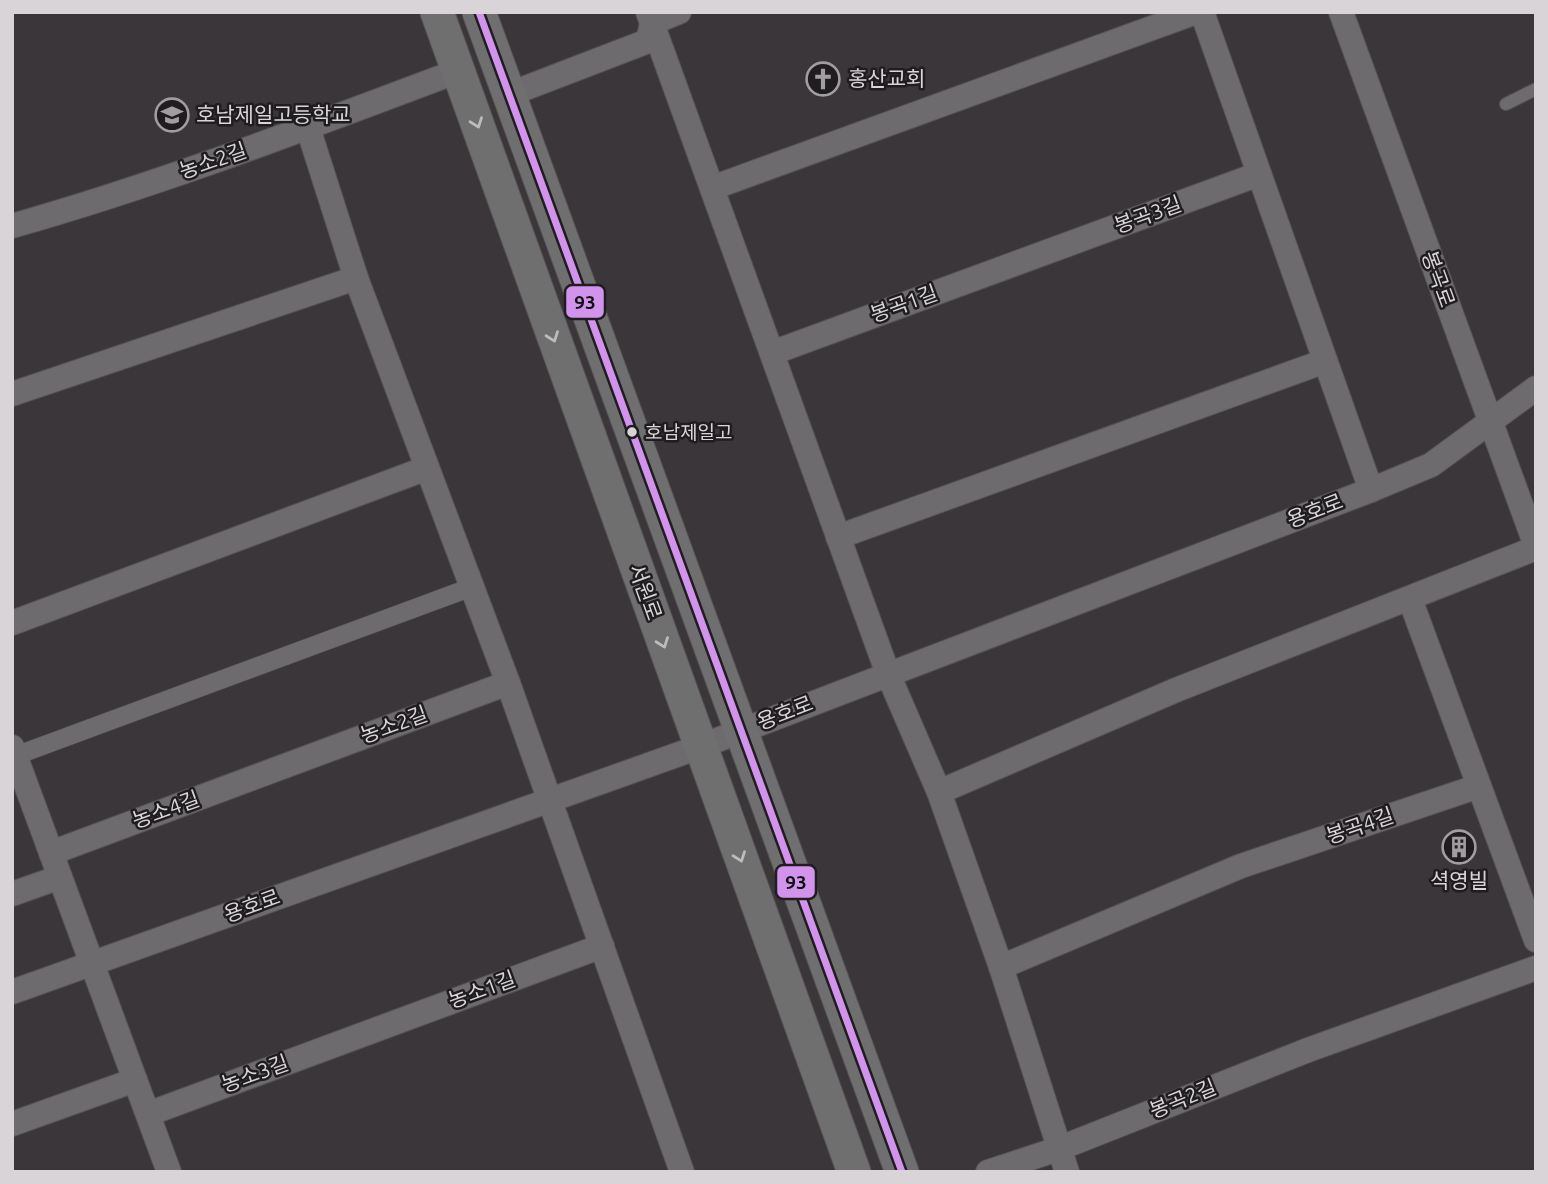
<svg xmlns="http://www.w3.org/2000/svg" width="1548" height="1184" font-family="Ubuntu,'Noto Sans KR',sans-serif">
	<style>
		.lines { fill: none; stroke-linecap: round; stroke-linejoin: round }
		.service-casing { stroke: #555255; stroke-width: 14 }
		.pedestrian-casing { stroke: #555255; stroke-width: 19 }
		.minor-casing { stroke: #555255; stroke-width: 26 }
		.secondary-casing { stroke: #555255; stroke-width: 35 }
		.service { stroke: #6d6b6d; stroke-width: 12 }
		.pedestrian { stroke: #6d6b6d; stroke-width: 18 }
		.minor { stroke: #6d6b6d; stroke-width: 24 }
		.secondary { stroke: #706f6f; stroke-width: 33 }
		.bus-1-casing { stroke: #201d20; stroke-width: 12 }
		.bus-1 { stroke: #d193ec; stroke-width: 7 }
		.oneway { stroke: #bebbbe }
		.bus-dot { fill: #d8d4d8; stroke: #201d20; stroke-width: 2.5 }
		.labels { text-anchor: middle; stroke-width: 5; stroke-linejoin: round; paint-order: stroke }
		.bus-label { font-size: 19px; fill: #d8d4d8; stroke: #201d20; text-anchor: start }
		.poi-label { font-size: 21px; fill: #d8d4d8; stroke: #201d20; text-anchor: start }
		.street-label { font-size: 21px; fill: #d8d4d8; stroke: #201d20 }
		.line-badge { stroke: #201d20; stroke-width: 2.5 }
		.pale-badge-label { font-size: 19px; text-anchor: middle; font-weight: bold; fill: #111 }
	</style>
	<rect width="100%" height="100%" fill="#3a363a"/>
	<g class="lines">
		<defs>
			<path id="service" d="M1506 104 1536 89"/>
			<path id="pedestrian" d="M15 756 472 587"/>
			<g id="minor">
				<path d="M648 12 888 674 939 792 1001 967 1067 1172"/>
				<path d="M1202 12 1371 490"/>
				<path d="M1341 12 1536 546"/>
				<path d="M652 23 679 12"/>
				<path d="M510 94 648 41 652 23"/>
				<path d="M308 128 356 278 508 683 682 1172"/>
				<path d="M712 188 1196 12"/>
				<path d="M12 226C164 183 311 126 458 71"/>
				<path d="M772 353 1259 174"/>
				<path d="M12 394 356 278"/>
				<path d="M838 537 1325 361"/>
				<path d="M1410 599 1536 940"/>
				<path d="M12 623 427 468"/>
				<path d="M12 747 169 1172"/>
				<path d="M939 792 1176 690 1536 548"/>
				<path d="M51 853 508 683"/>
				<path d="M12 894 60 877"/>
				<path d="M1001 967 1241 866 1479 786"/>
				<path d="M12 992 699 747 1371 490 1431 465 1536 388"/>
				<path d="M148 1114 602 946"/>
				<path d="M12 1124 135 1080"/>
				<path d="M988 1172 1058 1149 1308 1050 1536 968"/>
			</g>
			<g id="secondary">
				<path d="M437 12 854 1172"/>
				<path d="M479 12 902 1172"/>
			</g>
		</defs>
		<use href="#service" class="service-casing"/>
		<use href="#pedestrian" class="pedestrian-casing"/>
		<use href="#minor" class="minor-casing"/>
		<use href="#secondary" class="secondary-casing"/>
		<use href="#service" class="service"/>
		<use href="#pedestrian" class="pedestrian"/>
		<use href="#minor" class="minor"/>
		<use href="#secondary" class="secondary"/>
		<defs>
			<path id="bus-1" d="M479 12 902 1172"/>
		</defs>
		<use href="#bus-1" class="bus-1-casing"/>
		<use href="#bus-1" class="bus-1"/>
	</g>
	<defs><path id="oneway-chevron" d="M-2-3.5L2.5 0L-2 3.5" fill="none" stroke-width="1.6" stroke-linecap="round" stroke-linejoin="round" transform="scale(1.75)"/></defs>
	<g class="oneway">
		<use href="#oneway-chevron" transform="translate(477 123) rotate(70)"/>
		<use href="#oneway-chevron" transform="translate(553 337) rotate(70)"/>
		<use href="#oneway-chevron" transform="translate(663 643) rotate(70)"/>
		<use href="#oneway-chevron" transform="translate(740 857) rotate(70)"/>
	</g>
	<defs>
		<symbol id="church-ring" viewBox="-11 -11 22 22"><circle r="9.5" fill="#201d20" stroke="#a19da1" stroke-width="1.5"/><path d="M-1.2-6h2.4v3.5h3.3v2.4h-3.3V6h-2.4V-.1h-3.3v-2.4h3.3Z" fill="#a19da1"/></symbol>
		<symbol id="school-ring" viewBox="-11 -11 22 22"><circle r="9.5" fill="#201d20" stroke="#a19da1" stroke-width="1.5"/><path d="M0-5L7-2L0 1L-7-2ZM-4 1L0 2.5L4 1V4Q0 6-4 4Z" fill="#a19da1"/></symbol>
		<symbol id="building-ring" viewBox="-11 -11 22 22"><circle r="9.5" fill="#201d20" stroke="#a19da1" stroke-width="1.5"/><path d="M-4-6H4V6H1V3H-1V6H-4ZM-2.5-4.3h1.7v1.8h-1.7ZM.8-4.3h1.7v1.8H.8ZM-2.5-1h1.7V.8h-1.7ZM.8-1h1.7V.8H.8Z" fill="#a19da1"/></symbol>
	</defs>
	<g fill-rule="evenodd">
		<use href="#church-ring" x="804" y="60" width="38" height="38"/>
		<use href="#school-ring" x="153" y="96" width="38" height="38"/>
		<use href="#building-ring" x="1440" y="828" width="38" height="38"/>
	</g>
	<circle class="bus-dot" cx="632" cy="432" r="6"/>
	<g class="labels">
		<g class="bus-label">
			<text x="645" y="439">호남제일고</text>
		</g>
		<g class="poi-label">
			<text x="848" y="86">홍산교회</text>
			<text x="196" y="122">호남제일고등학교</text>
			<text x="1459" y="888" text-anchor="middle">셕영빌</text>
		</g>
		<g class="street-label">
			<text transform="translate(213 161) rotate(-19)" y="7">농소2길</text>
			<text transform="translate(1148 215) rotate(-20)" y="7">봉곡3길</text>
			<text transform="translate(1438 279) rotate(70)" y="7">봉곡로</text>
			<text transform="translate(904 304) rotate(-20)" y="7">봉곡1길</text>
			<text transform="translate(1315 511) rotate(-21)" y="7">용호로</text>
			<text transform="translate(645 592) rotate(70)" y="7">서원로</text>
			<text transform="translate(785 713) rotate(-21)" y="7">용호로</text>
			<text transform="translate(394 725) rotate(-20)" y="7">농소2길</text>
			<text transform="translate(166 810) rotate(-20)" y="7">농소4길</text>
			<text transform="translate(1360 826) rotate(-19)" y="7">봉곡4길</text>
			<text transform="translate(252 906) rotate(-20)" y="7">용호로</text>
			<text transform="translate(482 990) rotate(-20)" y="7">농소1길</text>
			<text transform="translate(255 1074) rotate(-20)" y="7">농소3길</text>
			<text transform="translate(1183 1099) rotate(-22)" y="7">봉곡2길</text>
		</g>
	</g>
	<g class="line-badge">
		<rect x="565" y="285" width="40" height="34" rx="7" fill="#d193ec"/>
		<rect x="776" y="865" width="40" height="34" rx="7" fill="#d193ec"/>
	</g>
	<g class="pale-badge-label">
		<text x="585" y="309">93</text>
		<text x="796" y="889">93</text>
	</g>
	<rect width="1548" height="1184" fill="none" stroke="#d8d4d8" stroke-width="28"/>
</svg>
